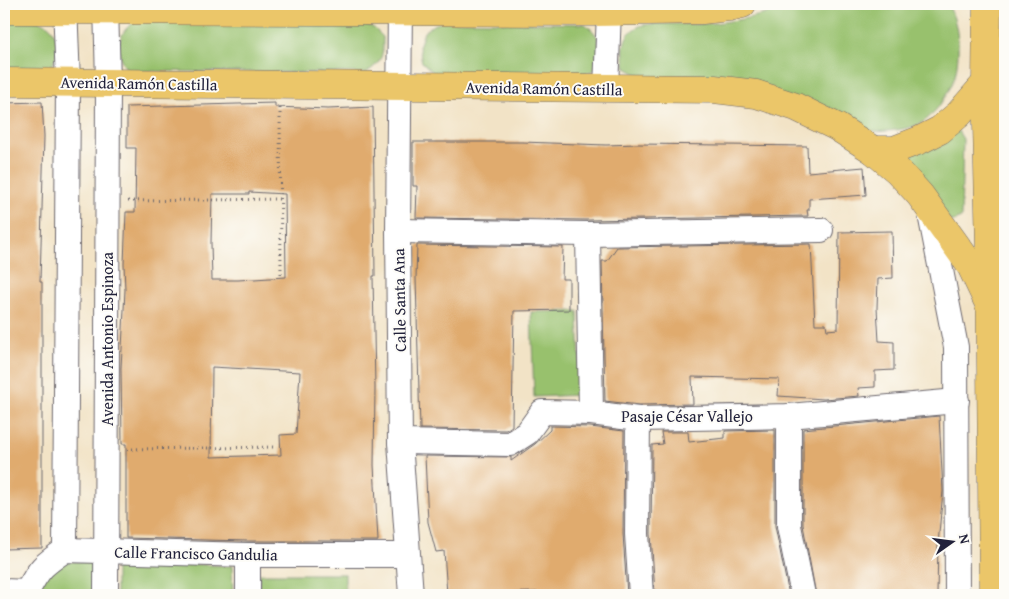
<svg xmlns="http://www.w3.org/2000/svg" width="1009" height="599" font-family="'Gentium Book Plus',serif">
	<style>
		.green { fill: #98c16d; stroke: #5d7254 }
		.building { fill: #e0ab6e; fill-rule: evenodd }
		.lines { fill: none; stroke-linecap: round; stroke-linejoin: round }
		.minor-casing { stroke: #6b666c; stroke-width: 26 }
		.major-casing { stroke: #6b666c; stroke-width: 29 }
		.highway-casing { stroke: #6b666c; stroke-width: 29 }
		.path { stroke: #6b666c; stroke-width: 3; stroke-dasharray: 1 4; stroke-linecap: butt }
		.minor { stroke: #fff; stroke-width: 24 }
		.major { stroke: #ebc669; stroke-width: 28 }
		.highway { stroke: #ebc669; stroke-width: 28 }
		.labels { text-anchor: middle; stroke-width: 4; stroke-linejoin: round; paint-order: stroke }
		.street-label { font-size: 16px; fill: #22223b; stroke: #fdfcf7 }
	</style>
	<rect width="100%" height="100%" fill="#fdfcf7"/>
	<filter id="ink" filterUnits="userSpaceOnUse"><feTurbulence type="fractalNoise" baseFrequency=".02" numOctaves="2"/><feDisplacementMap in="SourceGraphic" scale="10" xChannelSelector="R" yChannelSelector="G"/><feConvolveMatrix kernelMatrix="1 2 1 2 8 2 1 2 1" color-interpolation-filters="sRGB"/></filter>
	<filter id="wash" filterUnits="userSpaceOnUse"><feTurbulence type="fractalNoise" baseFrequency=".0096" numOctaves="4" result="noise"/><feDisplacementMap in="SourceGraphic" scale="20" xChannelSelector="R" yChannelSelector="G"/><feGaussianBlur stdDeviation="1.12" result="paint"/><feColorMatrix in="noise" values="0 0 0 0 0 0 0 0 0 0 0 0 0 0 0 0 0 1.4 0 .05"/><feComposite in="paint" operator="in"/></filter>
	<g filter="url(#wash)">
		<rect width="100%" height="100%" fill="#f2e3c6"/>
		<g class="green">
			<path d="M799 4H947C959 21 960 51 956 71 954 86 936 114 923 122 911 130 892 130 878 132L642 77 626 68C622 51 621 34 640 26 648 22 689 25 702 24 735 22 767 15 799 4Z"/>
			<path d="M140 20 364 23 374 28 383 37C383 56 383 61 366 73L128 71C118 59 115 42 126 29 129 25 135 22 140 20Z"/>
			<path d="M4 21C17 21 38 17 49 26 60 35 60 64 46 70 38 74 14 73 4 74Z"/>
			<path d="M445 21 585 24C605 39 599 47 596 69L576 78 435 74 422 62 419 47 424 32 433 25Z"/>
			<path d="M958 131 963 139 961 218 951 222 906 165 907 156Z"/>
			<path d="M578 311 581 395 534 397 531 312Z"/>
			<path d="M95 561V595H36L39 579 62 562Z"/>
			<path d="M116 561 232 566 233 595H116Z"/>
			<rect x="259" y="574" width="86" height="21"/>
		</g>
		<g id="blocks">
			<g class="building">
				<path d="M42 102 44 136 40 282H42V548L4 549V103Z"/>
				<path d="M275 103V107L328 109 373 107 375 276H373L375 388 374 465 378 541H248L126 538V444H122L121 368 125 290 124 264 126 212H135L136 148H127V107ZM249 192 285 194 286 277 238 280H212L211 243 212 194H249ZM212 367 300 372 296 434 280 435 281 455 211 457Z"/>
				<path d="M413 142H522L606 145 638 144 807 146 808 172 864 167 866 195 809 199V210H807L808 216 588 220 416 218 417 186H413Z"/>
				<path d="M892 231 893 278 878 279 877 308 879 341 894 342V370L875 371V387L858 388 859 396 824 399 778 396 779 379 692 377 693 404 639 405 605 401 602 261H607L617 247 811 244 815 324H826L827 330 838 329 839 232Z"/>
				<path d="M417 245 563 247 562 279H569V310L514 311 512 426 506 430 420 429 416 278Z"/>
				<path d="M939 416 943 491 938 544 937 595H816L803 525V429Z"/>
				<path d="M550 426 590 427 624 431 623 534 627 595H581V591L447 594 444 551 436 552 428 522 425 456 511 457V461L535 444 550 430Z"/>
				<path d="M775 430V526L789 595H683V594L655 593 651 534 652 445 663 444 661 432H688L689 442 725 438V431Z"/>
			</g>
		</g>
	</g>
	<g filter="url(#ink)">
		<use href="#blocks" fill-opacity="0" stroke="#6b666c" stroke-width="1"/>
		<g class="lines">
			<defs>
				<g id="minor">
					<path d="M400 4 398 231 400 442 411 595"/>
					<path d="M606 89 609 11"/>
					<path d="M929 209 956 347 957 595"/>
					<path d="M398 231 588 234 821 230"/>
					<path d="M588 234 591 413"/>
					<path d="M789 416V526L803 595"/>
					<path d="M638 419 637 534 641 595"/>
					<path d="M400 442 510 444 527 433 542 412 591 413 638 419 789 416 957 401"/>
					<path d="M65 550 68 82 65 4"/>
					<path d="M4 591 27 592C39 568 43 565 65 550L248 555H407"/>
					<path d="M106 595 108 83 106 4"/>
					<path d="M248 595V555"/>
				</g>
				<g id="major">
					<path d="M4 10 595 12 702 10 729 7 742 4"/>
					<path d="M4 82 714 89 756 94 796 107 837 127 873 150 898 171 920 195 971 266 990 306"/>
				</g>
				<g id="highway">
					<path d="M987 4 986 83 990 249 993 595"/>
					<path d="M873 150H894L920 140 940 130 959 114 986 83"/>
				</g>
			</defs>
			<use href="#minor" class="minor-casing"/>
			<use href="#major" class="major-casing"/>
			<use href="#highway" class="highway-casing"/>
			<g class="path">
				<path d="M280 108 281 275"/>
				<path d="M128 201 281 199"/>
				<path d="M127 449 277 447"/>
			</g>
			<use href="#minor" class="minor"/>
			<use href="#major" class="major"/>
			<use href="#highway" class="highway"/>
		</g>
	</g>
	<g class="labels">
		<g class="street-label">
			<text transform="translate(139 83) rotate(1)" y="6">Avenida Ramón Castilla</text>
			<text transform="translate(544 88) rotate(1)" y="6">Avenida Ramón Castilla</text>
			<text transform="translate(399 300) rotate(-91)" y="6">Calle Santa Ana</text>
			<text transform="translate(107 339) rotate(-90)" y="6">Avenida Antonio Espinoza</text>
			<text x="687" y="422">Pasaje César Vallejo</text>
			<text transform="translate(196 553) rotate(1)" y="6">Calle Francisco Gandulia</text>
		</g>
	</g>
	<rect width="1009" height="599" fill="none" stroke="#fdfcf7" stroke-width="20"/>
	<g transform="translate(952 542) rotate(76)" stroke="#fdfcf7" stroke-width="4" paint-order="stroke">
	<path d="M0-4L9 19L0 12L-9 19Z" fill="#22223b"/>
	<text y="-8" font-size="14" font-weight="bold" text-anchor="middle" fill="#22223b">N</text>
	</g>
</svg>
